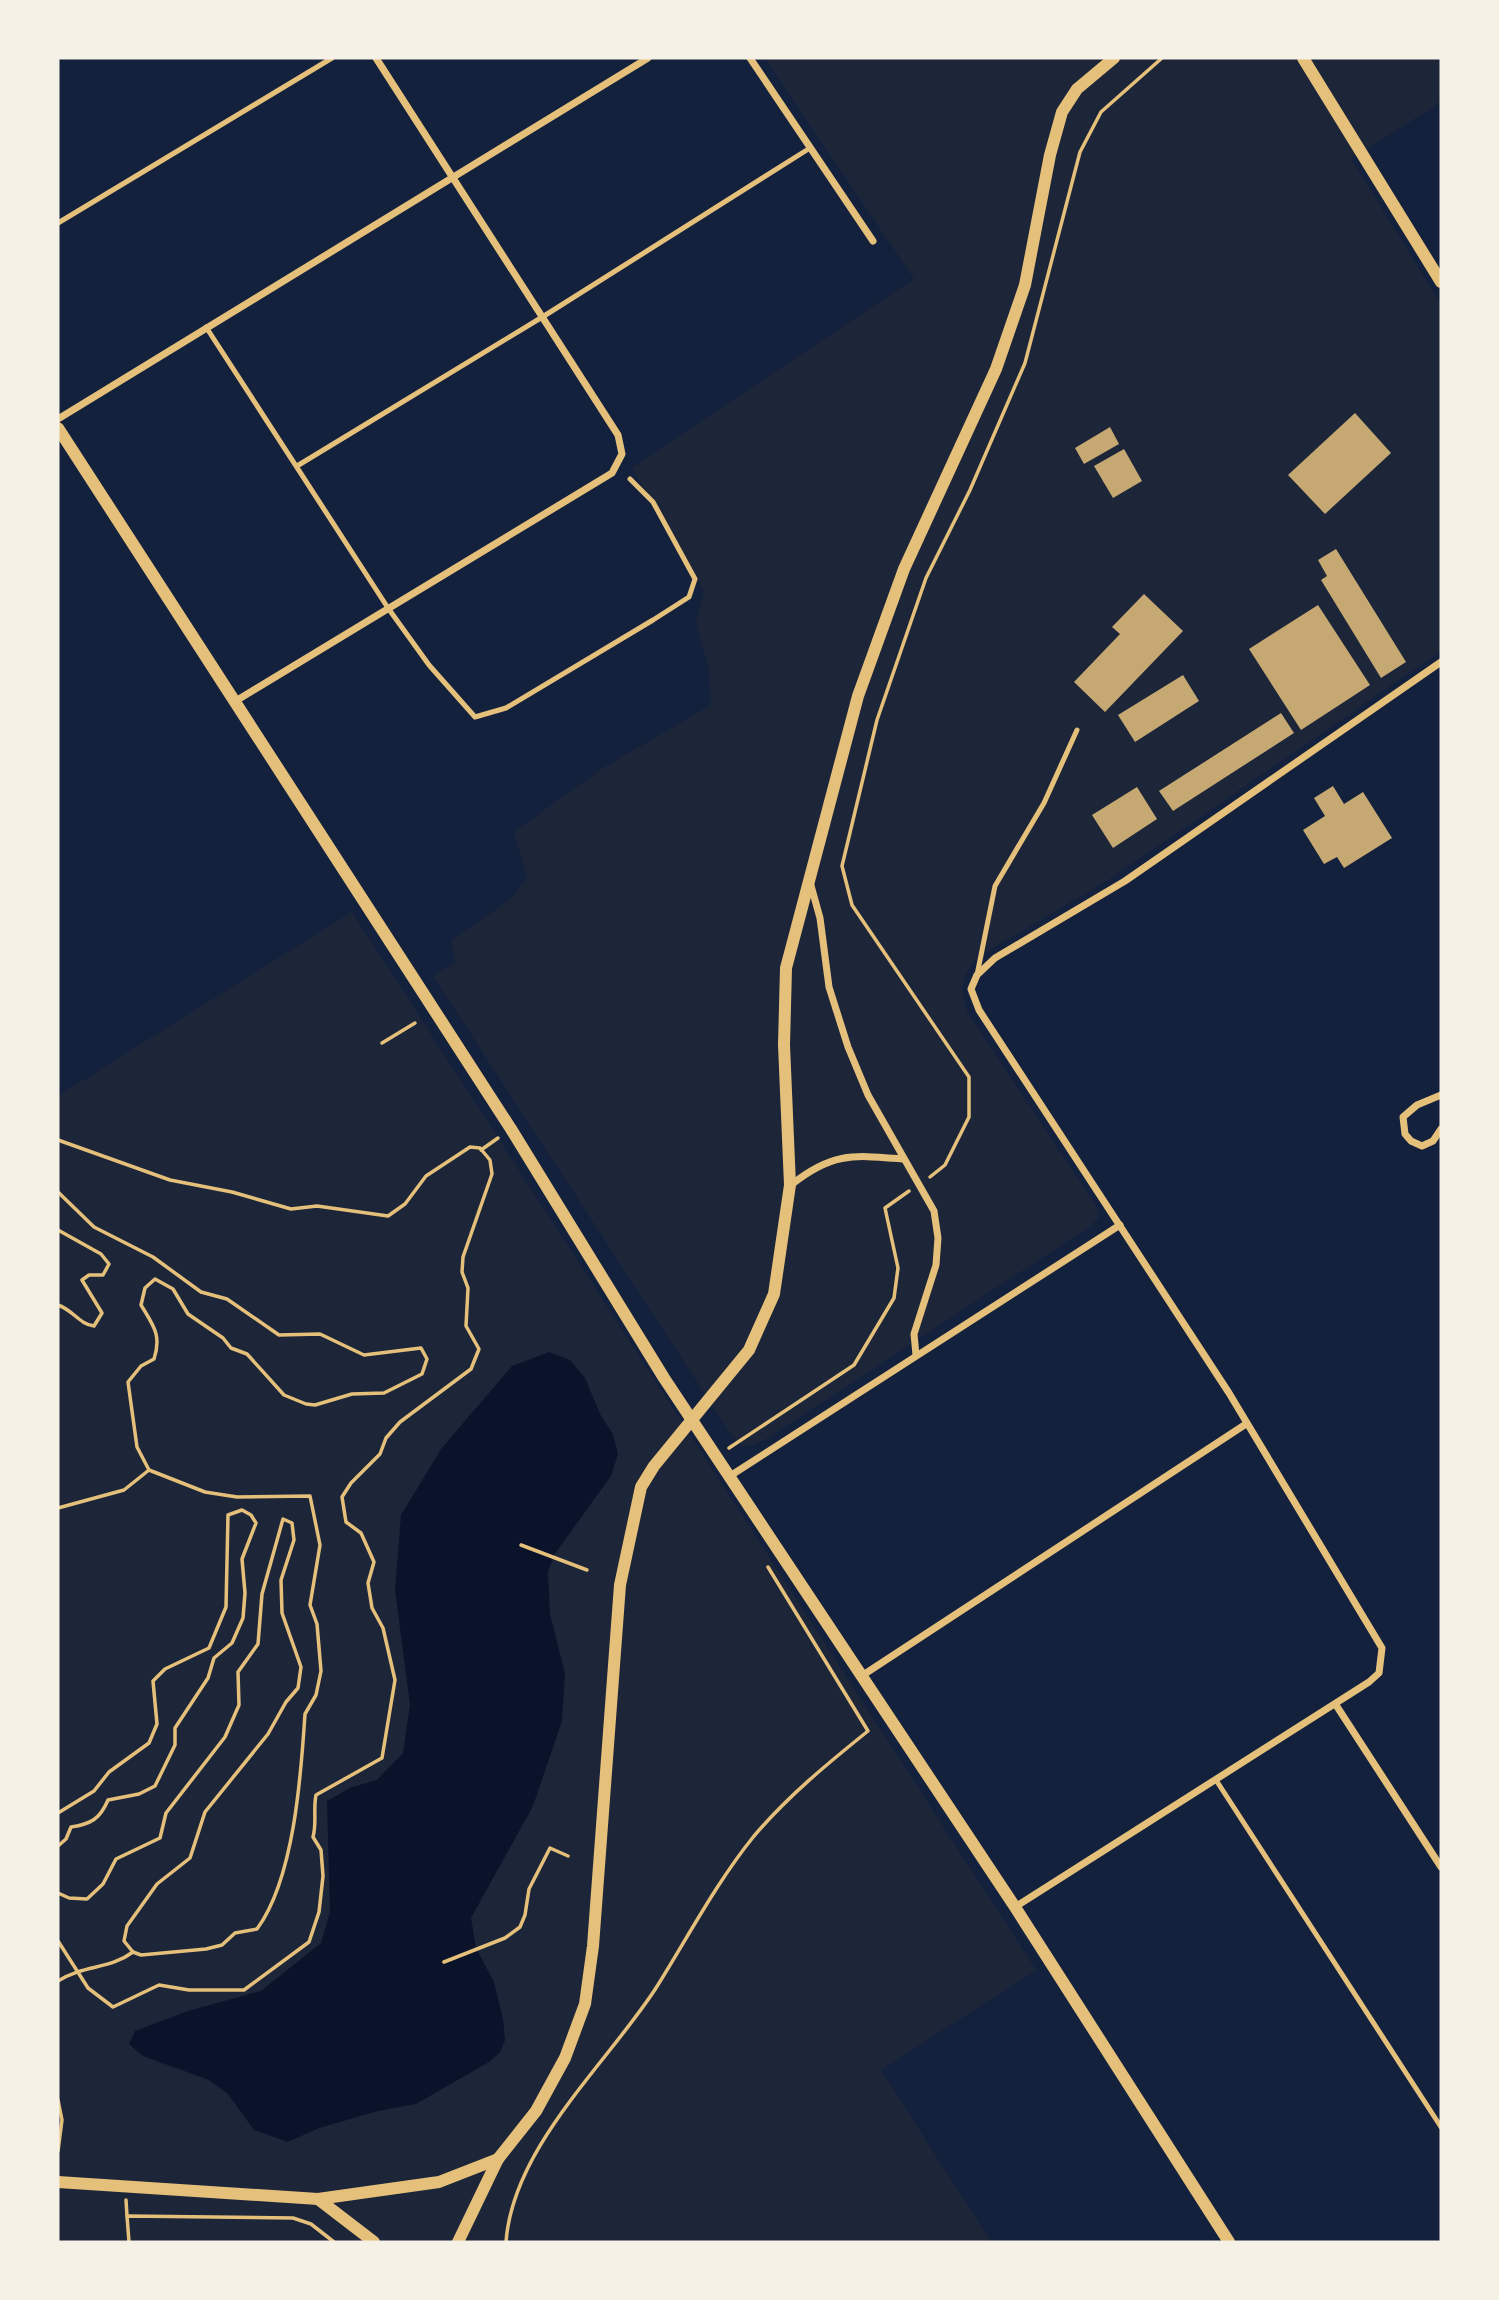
<svg xmlns="http://www.w3.org/2000/svg" width="1499" height="2300" font-family="'DejaVu Sans',sans-serif">
	<style>
		.green { fill: #1d2539 }
		.water { fill: #0b132b }
		.building { fill: #c6a872 }
		.lines { fill: none; stroke-linecap: round; stroke-linejoin: round }
		.path { stroke: #e5c07b; stroke-width: 3.5 }
		.service { stroke: #e5c07b; stroke-width: 5 }
		.minor { stroke: #e5c07b; stroke-width: 7 }
		.tertiary { stroke: #e5c07b; stroke-width: 12 }
	</style>
	<rect width="100%" height="100%" fill="#14213d"/>
	<g class="green">
		<path d="M765 58H1441V102L1351 159 1441 304V651L1107 881 979 956C962 975 958 989 968 1013L1097 1208 1099 1217 1092 1225 766 1439 753 1445 742 1446 731 1434 433 976 455 963 452 940 512 898 527 877 514 832 603 768 711 705 709 670 696 621 704 592 632 468 914 279Z"/>
		<path d="M352 912 1036 1970 881 2070 991 2242H58V1096Z"/>
	</g>
	<path class="water" d="M549 1352 570 1360 585 1378 601 1416 613 1434 618 1454 611 1476 554 1555 548 1572 550 1614 565 1674 562 1721 533 1806 471 1918 476 1948 494 1982 503 2019 505 2040 500 2052 489 2062 416 2104 378 2111 319 2128 288 2142 254 2130 228 2094 209 2080 143 2056 129 2044 135 2031 188 2011 261 1991 321 1943 330 1912 327 1801 352 1787 377 1780 403 1753 410 1705 395 1590 401 1515 441 1449 512 1366Z"/>
	<g class="building">
		<path d="M1355 413 1391 453 1325 514 1288 475Z"/>
		<path d="M1110 427 1119 444 1084 464 1075 448Z"/>
		<path d="M1124 449 1142 481 1113 498 1094 466Z"/>
		<path d="M1336 549 1406 662 1381 678 1321 580 1327 576 1318 560Z"/>
		<path d="M1144 594 1183 631 1105 712 1074 682 1120 634 1112 627Z"/>
		<path d="M1318 605 1370 685 1301 730 1249 649Z"/>
		<path d="M1183 675 1199 701 1135 742 1118 715Z"/>
		<path d="M1281 713 1294 733 1173 811 1159 791Z"/>
		<path d="M1333 786 1344 804 1363 792 1392 838 1344 868 1337 857 1324 864 1303 830 1325 816 1314 798Z"/>
		<path d="M1137 787 1157 819 1113 848 1092 815Z"/>
	</g>
	<g class="lines">
		<g class="path">
			<path d="M382 1043 415 1023"/>
			<path d="M58 1140 170 1180 232 1192 291 1209 317 1206 388 1216 405 1204 426 1176 470 1147 480 1148 490 1160 492 1174 463 1257 462 1272 468 1288 466 1326 479 1349 471 1369 400 1422 386 1438 380 1454 351 1483 342 1497 346 1522 361 1533 374 1562 368 1583 372 1608 383 1628 395 1680 382 1758 316 1795C313 1810 317 1822 313 1837L321 1850 323 1876 319 1912 309 1942 244 1990H189L159 1985 113 2007 88 1988 58 1941"/>
			<path d="M481 1150 498 1138"/>
			<path d="M930 1177 945 1165 969 1117V1077L852 905 842 866 877 720 926 578 970 490 1025 363 1080 152 1101 112 1162 58"/>
			<path d="M58 1192 94 1227 153 1257 201 1292 227 1299 279 1335 320 1334 364 1355 421 1348 427 1359 422 1374 384 1393 352 1394 315 1405 306 1404 284 1395 247 1354 231 1348 223 1338 188 1314 173 1289 155 1279 145 1288 141 1305C153 1325 162 1335 154 1359L141 1366 128 1382 137 1447 149 1470 205 1492 237 1497 310 1496 320 1545 310 1605 317 1624 321 1671 316 1695 305 1714C301 1776 294 1879 257 1929L235 1933 222 1945 206 1949 141 1955 133 1952 124 1941 127 1926 157 1884 190 1858 205 1812 268 1734 286 1702 298 1688 301 1667 282 1613 281 1580 294 1540 292 1523 283 1519 262 1594 258 1644 238 1672 239 1705 225 1737 166 1813 160 1838 116 1859 103 1884 87 1899 69 1898 58 1893"/>
			<path d="M58 1230 101 1254 109 1264 103 1275H89L82 1280 102 1313 94 1326C79 1324 73 1310 58 1305"/>
			<path d="M729 1448 854 1365 894 1298 898 1268 885 1208 909 1191"/>
			<path d="M58 1508 124 1490 149 1470"/>
			<path d="M521 1545 587 1570"/>
			<path d="M58 1813 94 1791 109 1772 149 1743 157 1724 153 1681 165 1669 209 1648 226 1607 228 1515 242 1510 251 1515 256 1523 242 1559 245 1593 243 1618 232 1643 214 1658 208 1678 175 1728V1745L155 1786 139 1794 108 1800C100 1819 91 1824 71 1827L66 1839 58 1846"/>
			<path d="M444 1962 505 1938 520 1927 525 1915 529 1889 550 1848 568 1856"/>
			<path d="M58 1981C85 1964 109 1970 133 1952"/>
			<path d="M58 2100 62 2120 58 2151"/>
			<path d="M126 2200 127 2216"/>
			<path d="M129 2242 127 2216 293 2218 311 2224 334 2242"/>
			<path d="M506 2242C513 2147 606 2065 656 1988 688 1937 716 1883 754 1836 788 1796 827 1764 868 1731L768 1567"/>
		</g>
		<g class="service">
			<path d="M58 223 332 58"/>
			<path d="M206 327 388 608 429 665 475 717 506 708 653 620 689 597 695 579 653 502 630 479"/>
			<path d="M297 466 544 316 810 148"/>
			<path d="M977 975 995 886 1044 803 1077 730"/>
			<path d="M1216 1780 1441 2127"/>
		</g>
		<g class="minor">
			<path d="M750 58 873 241"/>
			<path d="M58 419 648 58"/>
			<path d="M234 702 612 473 622 454 618 435 376 58"/>
			<path d="M810 882 820 918 829 987 848 1047 868 1095 934 1211 938 1238 936 1265 914 1334 916 1355"/>
			<path d="M1441 1095 1417 1105 1403 1117 1405 1134 1411 1141 1422 1146 1433 1141 1441 1129"/>
			<path d="M791 1185C832 1152 853 1155 903 1159"/>
			<path d="M730 1476 1120 1225"/>
			<path d="M860 1677 1246 1424"/>
			<path d="M1336 1705 1441 1867"/>
			<path d="M1015 1907 1369 1682 1379 1673 1382 1648 1229 1393 979 1010 971 989 977 975 995 958 1125 881 1441 662"/>
		</g>
		<g class="tertiary">
			<path d="M1303 58 1441 282"/>
			<path d="M58 428 511 1129 664 1378 1015 1907 1229 2242"/>
			<path d="M58 2182 318 2199 439 2182 498 2159"/>
			<path d="M318 2199 374 2242"/>
			<path d="M458 2242 498 2159 536 2111 565 2058 585 2004 593 1946 620 1585 641 1487 654 1466 749 1350 774 1294 790 1185 784 1045 786 968 858 696 904 569 996 369 1025 285 1050 155 1062 112 1077 89 1114 58"/>
		</g>
	</g>
	<rect width="1499" height="2300" fill="none" stroke="#f6f1e7" stroke-width="119"/>
</svg>
